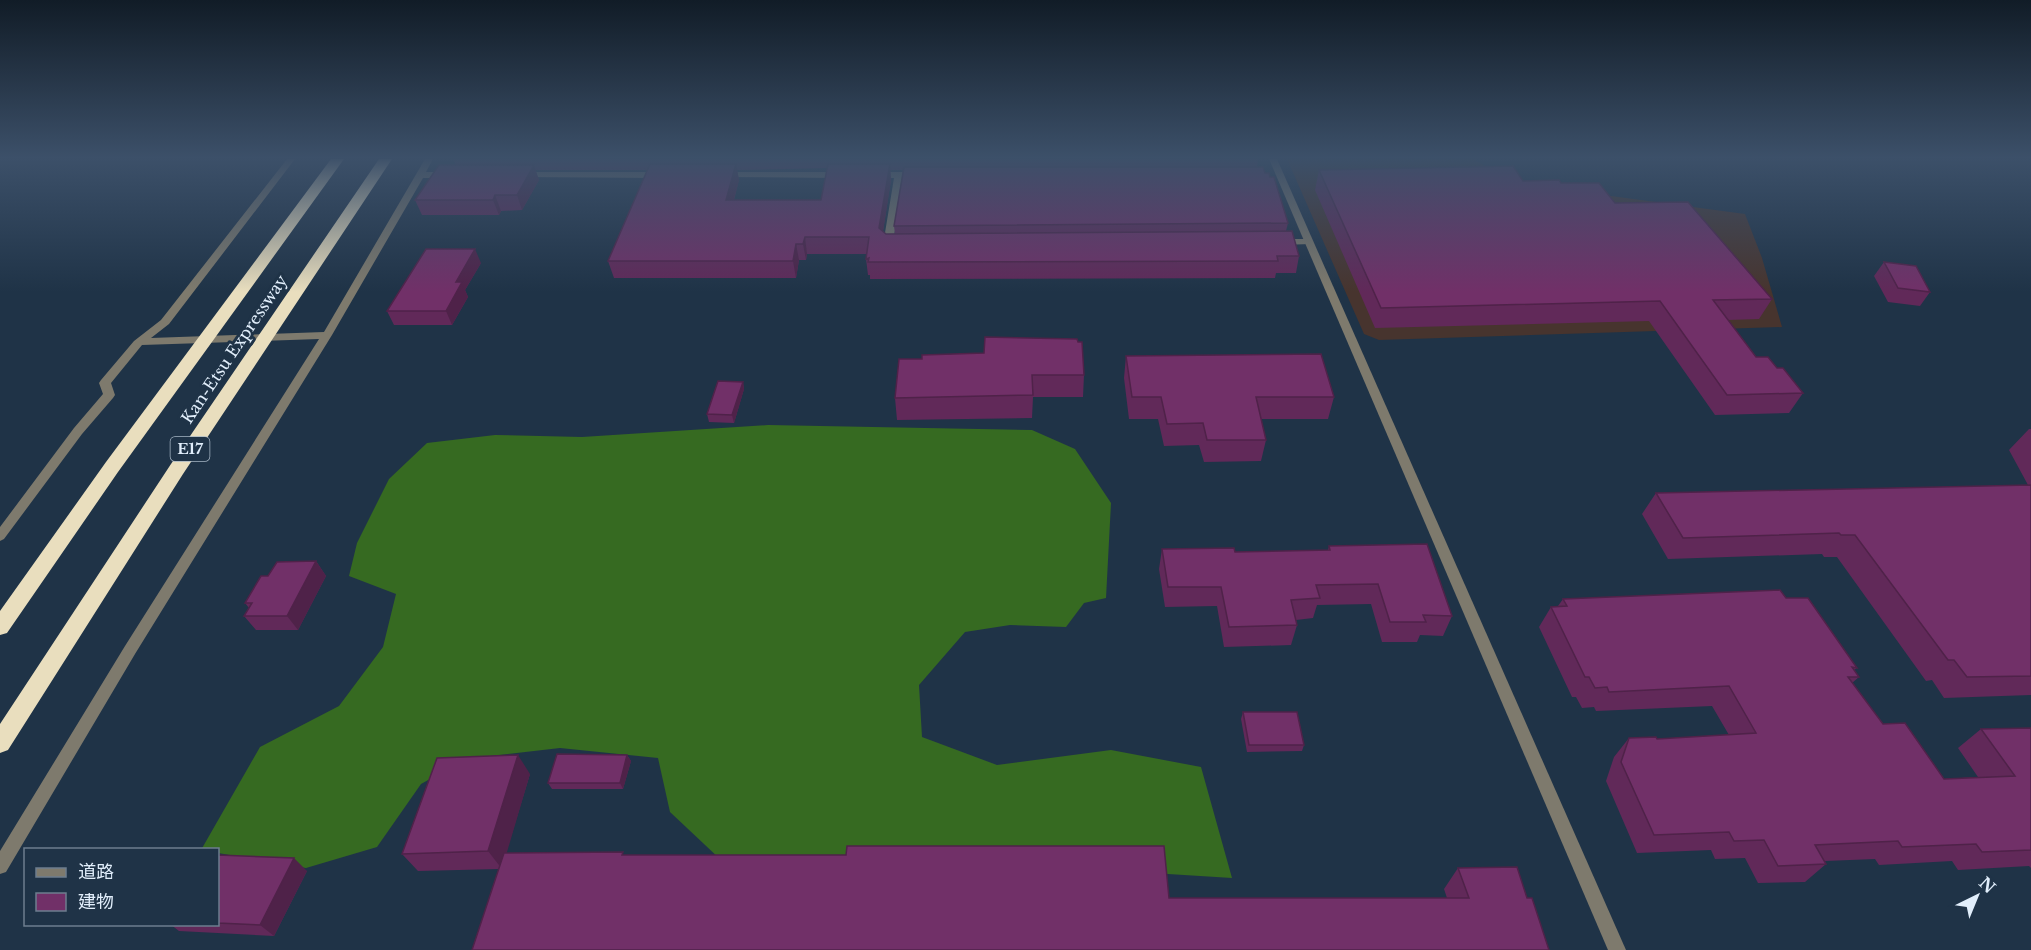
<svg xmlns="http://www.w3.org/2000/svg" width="2031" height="950" font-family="'Libre Baskerville','Noto Sans JP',serif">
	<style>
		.industrial { fill: #47342e }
		.forest { fill: #366a21 }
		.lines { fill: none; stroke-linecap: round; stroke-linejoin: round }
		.minor { fill: #7e7a6d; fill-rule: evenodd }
		.tertiary { fill: #7e7a6d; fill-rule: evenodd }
		.motorway { fill: #e9debe; fill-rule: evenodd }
		.wall { fill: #612959; fill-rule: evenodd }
		.shaded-wall { fill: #4f2249 }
		.building { fill: #713068; stroke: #4f2249; stroke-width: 1.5 }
		.labels { text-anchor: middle; stroke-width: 6; stroke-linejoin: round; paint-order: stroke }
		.shield { fill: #1f3347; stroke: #a7b6c5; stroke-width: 1.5 }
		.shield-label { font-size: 15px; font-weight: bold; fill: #e1eefb }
		.street-label { font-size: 16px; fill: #e1eefb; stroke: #1f3347 }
	</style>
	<rect width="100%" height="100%" fill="#1f3347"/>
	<path class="industrial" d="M1287 159H1473L1515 183 1745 214 1762 258 1782 327 1379 340 1364 334Z"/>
	<path class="forest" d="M768 425 1032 430 1075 449 1111 503 1106 598 1084 603 1066 627 1010 625 965 632 919 685 922 737 997 765 1111 750 1201 767 1232 878 867 855 738 876 670 812 658 758 560 748 466 759 421 784 377 847 306 868 218 853V850H201L260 747 339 706 383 647 396 594 349 576 357 543 389 479 427 443 495 435 582 437Z"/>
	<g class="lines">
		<g class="minor">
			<path d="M287 159H295L169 324 151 338 324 332 425 159H433L426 172H447L451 175 447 178H423L332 335 135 654 6 872 0 874V851L125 646 319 339 142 345 111 383 115 395 113 398 82 434 4 539 0 541V527L74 428 103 394 99 383 101 380 134 341 161 320Z"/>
			<path d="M522 172H660L664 175 660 178 519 177 518 175Z"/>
			<path d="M723 172H840L844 175 840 178 720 177 719 175Z"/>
			<path d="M918 172 921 173V177L903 178 893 243 895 245 890 248 885 247 883 245 894 178H876L872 175 876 172Z"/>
			<path d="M1308 239 1313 242 1311 244 1280 245 1275 242 1280 239Z"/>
		</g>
		<path class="tertiary" d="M1269 159H1277L1626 950H1608Z"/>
		<g class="motorway">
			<path d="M331 159H344L118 472 7 633 0 635V611L106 462Z"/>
			<path d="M379 159H392L183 474 8 750 0 753V724L171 464Z"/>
		</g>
	</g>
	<g class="wall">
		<path d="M453 159H1258L1257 167 1288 223 1286 231 1299 256 1296 273H1276L1275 278 870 279V275H868L866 259 867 254H807L806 260H799L796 278H614L608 261 648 170H535L539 180 522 210 501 211 499 215H422L415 200 456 165ZM828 168 821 200H734L739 180 737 170ZM890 170H903L894 226 895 234H886L883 231 891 180Z"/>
		<path d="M1319 170 1561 183 1615 203 1772 299 1759 319 1727 320 1756 357 1777 368 1803 393 1789 413 1715 415 1649 321 1375 328 1315 190Z"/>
		<path d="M1884 262 1930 292 1920 306 1888 302 1874 276Z"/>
		<path d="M481 263 465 290 468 297 452 325H394L387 311Z"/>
		<path d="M1126 356 1334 397 1328 419H1261L1266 440 1261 461 1204 462 1199 445 1164 446 1158 419H1129L1124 378Z"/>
		<path d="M899 359 1084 375 1083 397H1033L1032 418 897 420 895 398Z"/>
		<path d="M743 382 744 389 734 423 709 422 707 414Z"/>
		<path d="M2029 429H2031V695L1944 698 1932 680 1926 681 1837 557H1824L1822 554 1668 559 1642 514 1656 493 2028 485 2009 450Z"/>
		<path d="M1329 546 1452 616 1443 636 1420 635 1417 642H1382L1371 604 1317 605 1313 618 1296 620 1297 625 1291 645 1224 647 1217 606 1165 607 1159 569 1162 549 1235 552 1328 550Z"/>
		<path d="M316 561 326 576 298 630H256L244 616 249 608 245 603 268 576Z"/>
		<path d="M1786 598 1857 668 1854 670 1859 677 1852 683 1883 724 1944 779 1978 777 1958 748 1981 729 2031 728V868L2029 866 1958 870 1952 861 1879 865 1875 859 1825 861 1826 864 1805 882 1758 883 1745 858 1715 859 1711 850 1637 853 1606 781 1614 757 1629 738 1657 739 1729 735 1712 706 1596 711 1594 707 1582 708 1576 697H1572L1539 627 1551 607 1558 606 1563 599Z"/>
		<path d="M1243 712 1304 745 1302 751 1247 752 1241 719Z"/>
		<path d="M627 755 631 761 623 789H552L548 783Z"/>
		<path d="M530 774 506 853 625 855 1169 898H1447L1444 889 1458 868 1527 898 1549 950 499 869 418 871 402 854Z"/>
		<path d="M218 855 307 871 274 936 179 931 170 924H218Z"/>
	</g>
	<g class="shaded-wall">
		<path d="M736 164 739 180 729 217 726 200Z"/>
		<path d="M890 164 891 180 881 245 879 228Z"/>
		<path d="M534 165 539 180 522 210 517 195Z"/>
		<path d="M495 195 501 211 499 215 493 200Z"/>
		<path d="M805 237 807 254 806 260 803 244Z"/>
		<path d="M796 244 799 260 796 278 793 261Z"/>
		<path d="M475 249 481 263 465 290 468 297 452 325 446 311 456 282Z"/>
		<path d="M743 382 744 389 734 423 732 415Z"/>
		<path d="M316 561 326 576 298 630 287 616Z"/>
		<path d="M518 755 530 774 502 869 488 851Z"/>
		<path d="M627 755 631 761 623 789 620 783Z"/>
		<path d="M294 858 307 871 274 936 260 925Z"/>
	</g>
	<g class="building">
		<path d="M650 164H736L726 200H821L828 164H890L879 228 886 234 1292 231 1299 256H1277L1278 261 868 262 869 258 866 259 869 237H805L803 244H796L793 261H608Z"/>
		<path d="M439 165H534L517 195H495L493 200H415Z"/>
		<path d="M1513 166 1523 181 1559 180 1561 183H1599L1615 203 1688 202 1772 299 1713 300 1756 357H1768L1777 368H1783L1803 393 1727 395 1660 301 1381 308 1319 170Z"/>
		<path d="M904 167H1263L1265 173H1269L1270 177H1274L1288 223 894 226Z"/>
		<path d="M426 249H475L456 282H462L446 311H387Z"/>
		<path d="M1884 262 1916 266 1930 292 1898 288Z"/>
		<path d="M985 337 1077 339 1078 342H1082L1084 375H1032L1033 395 895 398 899 359H922V355L984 353Z"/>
		<path d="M1321 354 1334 397H1256L1266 440H1207L1203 423 1167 424 1161 397H1132L1126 356Z"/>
		<path d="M718 381 743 382 732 415 707 414Z"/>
		<path d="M2031 485V676L1967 677 1954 660H1948L1855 535H1841L1839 533 1683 538 1656 493Z"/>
		<path d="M1427 544 1452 616 1423 615 1426 622H1390L1378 584 1316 585 1320 598 1291 600 1297 625 1229 627 1221 587H1168L1162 549 1234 548 1235 552 1330 550 1329 546Z"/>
		<path d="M316 561 287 616H244L252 603H245L261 576H268L277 562Z"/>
		<path d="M1780 590 1786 598H1808L1857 668 1852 667 1859 677H1848L1883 724 1905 723 1944 779 2015 776 1981 729 2031 728V850L1982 852 1976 844 1902 847 1898 841 1815 845 1826 864 1778 866 1764 840 1734 841 1729 832 1654 835 1621 762 1629 738 1656 737 1657 739 1756 733 1729 686 1609 692 1607 687 1595 688 1589 677H1585L1551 607 1567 606 1563 599Z"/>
		<path d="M1243 712H1297L1304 745H1249Z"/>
		<path d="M557 754 627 755 620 783H548Z"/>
		<path d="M518 755 488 851 402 854 437 758Z"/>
		<path d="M847 846H1164L1169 898H1469L1458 868 1517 867 1527 898H1532L1549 950H472L504 853 623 852 622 855H846Z"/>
		<path d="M218 855 294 858 260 925 218 923Z"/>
	</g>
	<linearGradient id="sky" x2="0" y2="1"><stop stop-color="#111c27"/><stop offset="0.54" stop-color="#3c5069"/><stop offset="1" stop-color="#3c5069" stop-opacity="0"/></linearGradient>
	<rect width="2031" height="292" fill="url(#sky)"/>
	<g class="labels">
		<rect class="shield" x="170.5" y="437" width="39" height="24" rx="4.5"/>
		<g class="shield-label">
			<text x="190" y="454">E17</text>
		</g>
		<g class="street-label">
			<text transform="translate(234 349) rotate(-56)" y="6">Kan-Etsu Expressway</text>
		</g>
	</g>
	<rect x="24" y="848" width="195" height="78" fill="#1f3347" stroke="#6d7e8f" stroke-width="1.5"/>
	<rect x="36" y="868" width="30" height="9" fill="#7e7a6d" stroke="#6d7e8f" stroke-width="1.5"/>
	<text x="78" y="878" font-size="18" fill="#e1eefb">道路</text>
	<rect x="36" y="893" width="30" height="18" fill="#713068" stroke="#6d7e8f" stroke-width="1.5"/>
	<text x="78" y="908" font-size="18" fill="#e1eefb">建物</text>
	<g transform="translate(1977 896) rotate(43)" stroke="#1f3347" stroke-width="4.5" paint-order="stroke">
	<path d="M0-4.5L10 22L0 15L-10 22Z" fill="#e1eefb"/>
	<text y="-9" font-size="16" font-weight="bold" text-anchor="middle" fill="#e1eefb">N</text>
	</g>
</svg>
